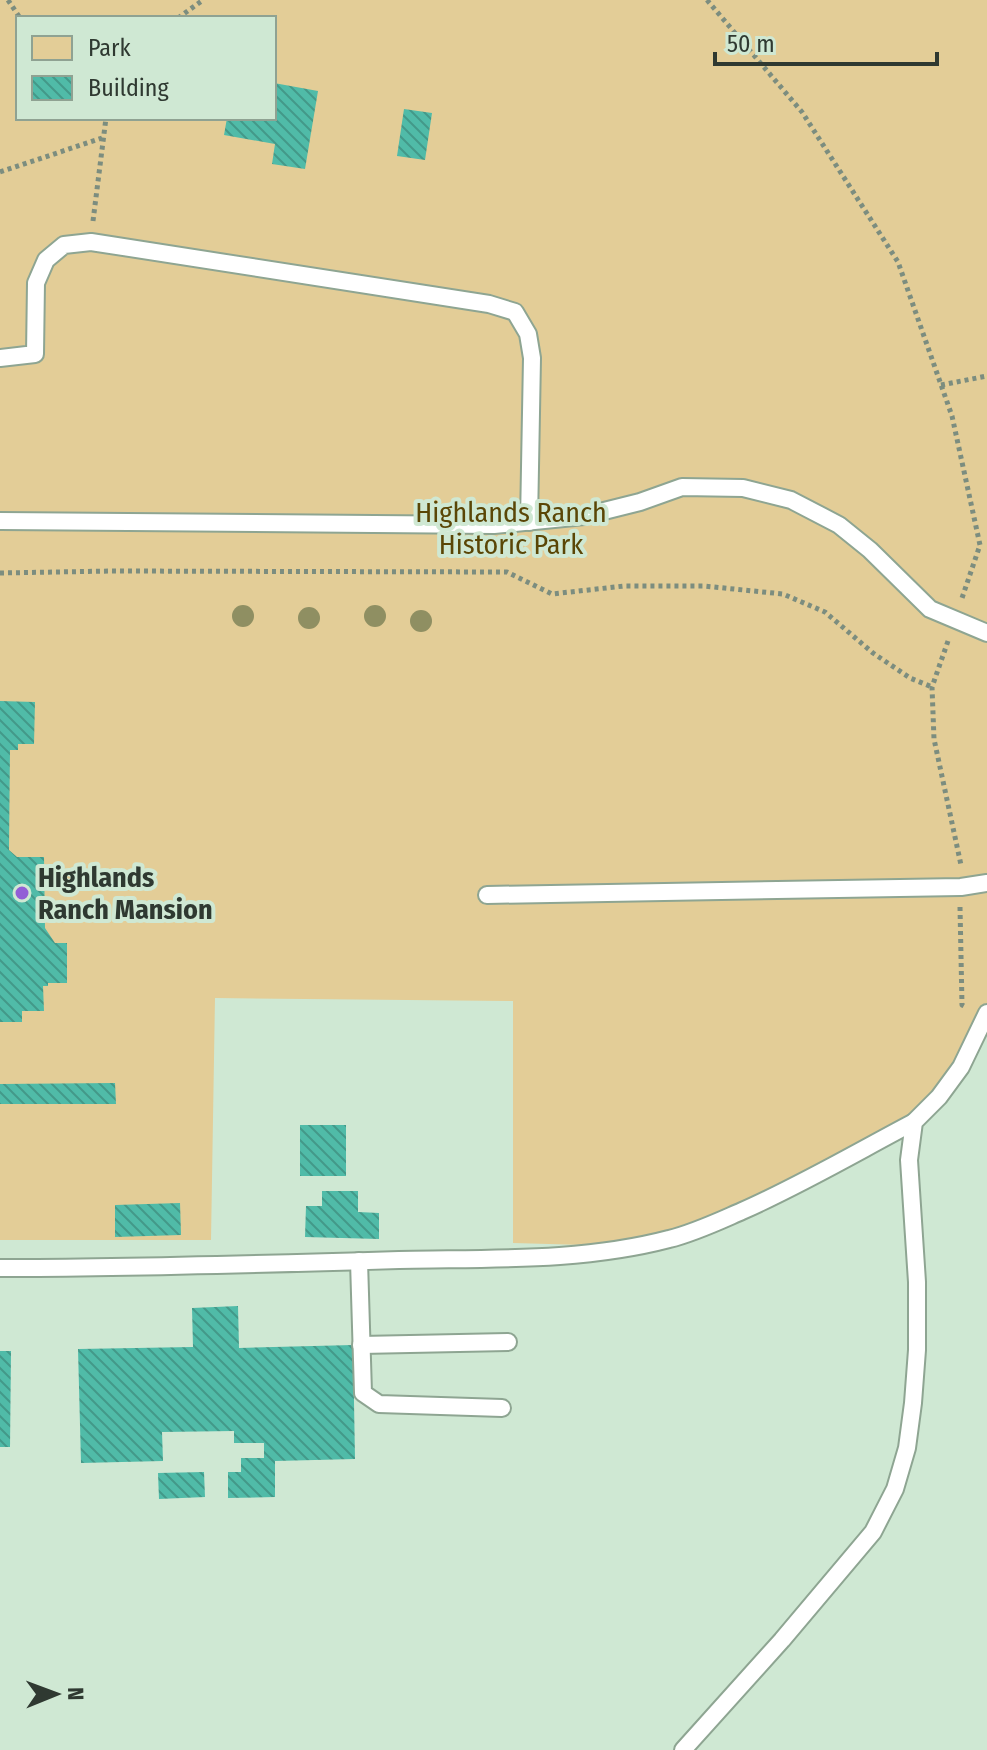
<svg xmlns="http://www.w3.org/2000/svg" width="987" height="1750" font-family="'Fira Sans Condensed',sans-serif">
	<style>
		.green { fill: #e3cd97; fill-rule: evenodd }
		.building { fill: url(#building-back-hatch) }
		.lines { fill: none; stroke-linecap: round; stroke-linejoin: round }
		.lane-casing { stroke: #8ea592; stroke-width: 20 }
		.path { stroke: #7c8d7f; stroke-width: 5; stroke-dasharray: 4 4; stroke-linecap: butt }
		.lane { stroke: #fff; stroke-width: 16 }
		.tree { fill: #8f8f62 }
		.poi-dot { fill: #925ed6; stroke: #cfe8d3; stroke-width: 3 }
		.labels { text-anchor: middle; stroke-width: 8; stroke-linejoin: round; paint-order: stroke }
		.park-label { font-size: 28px; fill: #5a4606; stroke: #cfe8d3 }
		.poi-label { font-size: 28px; font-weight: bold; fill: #2f3931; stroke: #cfe8d3; text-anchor: start }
	</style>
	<defs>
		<pattern id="building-back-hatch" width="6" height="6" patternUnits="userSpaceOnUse" patternTransform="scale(2)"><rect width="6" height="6" fill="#50bba8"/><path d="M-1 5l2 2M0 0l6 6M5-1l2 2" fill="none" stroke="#439989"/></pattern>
	</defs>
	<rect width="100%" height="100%" fill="#cfe8d3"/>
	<path class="green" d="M0 0H987V1019L914 1122 685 1228 620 1246 513 1243V1001L215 998 211 1240H0ZM18 18H274V118H18Z"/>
	<g class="building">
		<path d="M274 83 318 91 305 169 272 164 275 144 224 135 227 118H274Z"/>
		<path d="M404 109 432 113 425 160 397 156Z"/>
		<path d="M0 701 35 702 34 744H18V750H10L9 850 17 857H44L45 928 55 943H67V983H48V986H43L44 1011H22V1022H0Z"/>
		<path d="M115 1083 116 1104H0V1084Z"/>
		<rect x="300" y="1125" width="46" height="51"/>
		<path d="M322 1191H358V1212L379 1213V1239L305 1237 306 1206H322Z"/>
		<path d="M180 1203 181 1235 115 1237V1205Z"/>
		<path d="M238 1306 239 1348 353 1345 355 1459 275 1461V1497L228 1498V1472H241V1458H264V1443H234V1431L162 1432 163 1461 81 1463 78 1349 193 1347 192 1308Z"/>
		<path d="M0 1351H11L10 1447H0Z"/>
		<path d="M204 1472 205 1497 159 1499 158 1473Z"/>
	</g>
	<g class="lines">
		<defs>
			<g id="lane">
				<path d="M0 358 35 354 36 283 46 260 64 245 91 242 489 304 515 312 528 334 532 358 529 522"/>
				<path d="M0 521 494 525 584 516 640 502 682 487 743 488 791 500 839 525 870 550 930 609 987 633"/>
				<path d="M487 895 961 887 987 883"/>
				<path d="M359 1261 363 1393 379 1404 502 1408"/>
				<path d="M0 1268C133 1268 266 1264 399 1260 488 1258 582 1262 669 1239 694 1233 719 1221 742 1211 801 1185 857 1152 914 1122"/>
				<path d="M361 1345 508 1342"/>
				<path d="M683 1750 782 1640 873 1532 895 1489 907 1448 913 1403 917 1350V1282L909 1160 914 1122 939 1097 961 1067 987 1013"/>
			</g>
		</defs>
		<use href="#lane" class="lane-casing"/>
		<g class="path">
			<path d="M8 0 20 18"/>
			<path d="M707 0 802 112 898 262 952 416 980 545 961 601"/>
			<path d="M178 18 203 0"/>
			<path d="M0 172 102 138"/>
			<path d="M93 221 106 118"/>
			<path d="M941 385 987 376"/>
			<path d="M0 573 111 571 507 572 552 594 624 586H704L783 594 825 612 873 653 910 678 932 687"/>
			<path d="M948 641 932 687 934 739 961 865"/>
			<path d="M960 907 962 1005 966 1007"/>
		</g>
		<use href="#lane" class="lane"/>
	</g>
	<g class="tree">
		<circle cx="243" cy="616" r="11"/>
		<circle cx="375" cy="616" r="11"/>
		<circle cx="309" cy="618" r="11"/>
		<circle cx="421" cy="621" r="11"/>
	</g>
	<circle class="poi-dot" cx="22" cy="893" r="8"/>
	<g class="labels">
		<g class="park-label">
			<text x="511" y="522">Highlands Ranch<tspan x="511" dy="32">Historic Park</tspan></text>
		</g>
		<g class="poi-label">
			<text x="38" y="887">Highlands<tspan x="38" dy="32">Ranch Mansion</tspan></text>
		</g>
	</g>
	<rect x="16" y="16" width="260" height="104" fill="#cfe8d3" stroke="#8fa292" stroke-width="2"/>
	<rect x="32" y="36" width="40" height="24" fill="#e3cd97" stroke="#8fa292" stroke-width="2"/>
	<text x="88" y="56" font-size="24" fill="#2f3931">Park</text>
	<rect x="32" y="76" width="40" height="24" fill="url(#building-back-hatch)" stroke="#8fa292" stroke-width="2"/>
	<text x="88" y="96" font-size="24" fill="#2f3931">Building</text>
	<g transform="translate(56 1694) rotate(89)" stroke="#cfe8d3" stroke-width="6" paint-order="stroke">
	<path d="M0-6L14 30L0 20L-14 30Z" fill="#2f3931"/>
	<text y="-12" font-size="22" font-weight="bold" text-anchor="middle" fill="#2f3931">N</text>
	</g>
	<path d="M715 52v12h222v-12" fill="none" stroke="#2f3931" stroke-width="4"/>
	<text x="727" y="52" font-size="24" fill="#2f3931" stroke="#cfe8d3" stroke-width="6" paint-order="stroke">50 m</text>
</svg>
